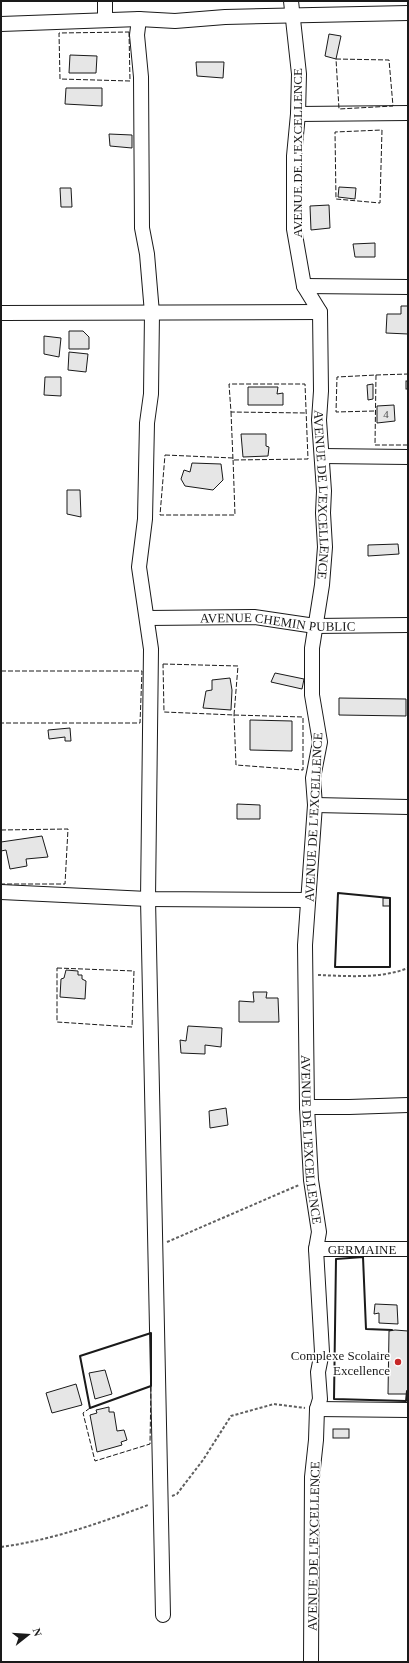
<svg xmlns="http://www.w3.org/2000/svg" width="409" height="1663" font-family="Georgia,serif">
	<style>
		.building { fill: #e6e6e6; stroke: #1a1a1a }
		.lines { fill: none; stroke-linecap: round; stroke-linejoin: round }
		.minor-casing { stroke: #1a1a1a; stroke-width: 16 }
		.path { stroke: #5f5f5f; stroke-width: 2; stroke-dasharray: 3 2; stroke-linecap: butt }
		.minor { stroke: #fff; stroke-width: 14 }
		.fence { stroke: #1a1a1a; stroke-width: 1; stroke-dasharray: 5 2; stroke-linecap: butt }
		.wall { stroke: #1a1a1a; stroke-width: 2 }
		.poi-dot { fill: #c62828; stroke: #fff; stroke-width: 1.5 }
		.labels { text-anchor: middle; stroke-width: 3; stroke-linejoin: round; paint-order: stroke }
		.number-label { font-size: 11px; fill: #4d4d4d }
		.street-label { font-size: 13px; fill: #1a1a1a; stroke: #fff }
		.poi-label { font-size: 13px; fill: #1a1a1a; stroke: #fff; text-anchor: end }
	</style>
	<rect width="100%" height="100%" fill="#fff"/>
	<g class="building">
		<path d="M329 34 341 36 336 59 325 56Z"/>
		<path d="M70 55 97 56 96 73H69Z"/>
		<path d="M196 62H224L223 78 197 76Z"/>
		<path d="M66 88H102V106L65 104Z"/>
		<path d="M109 134 132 135V148L110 146Z"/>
		<path d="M339 187 356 188 355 199 338 197Z"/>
		<path d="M60 188H71L72 207H61Z"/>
		<path d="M329 205 330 228 311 230 310 206Z"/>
		<path d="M375 243V257H355L353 244Z"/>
		<path d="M401 306H408V334L386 333 387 314H401Z"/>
		<path d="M69 331H83L89 337V349H69Z"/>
		<path d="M44 336 61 338 59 357 44 354Z"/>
		<path d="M69 352 88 354 86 372 68 370Z"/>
		<path d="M45 377H61V396L44 395Z"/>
		<rect x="406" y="381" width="2" height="8"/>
		<path d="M373 384V399L368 400 367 385Z"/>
		<path d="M248 387H278L277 394 283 393V405H248Z"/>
		<path d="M394 405 395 421 377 423V406Z"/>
		<path d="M241 434H266V446L269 447 268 456 243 457Z"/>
		<path d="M192 463 221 464 223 480 213 490 185 486 181 479 184 470 190 472Z"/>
		<path d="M67 490H80L81 517 67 514Z"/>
		<path d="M398 544 399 554 368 556V545Z"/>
		<path d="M275 673 304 679 302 689 271 682Z"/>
		<path d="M230 678 232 690 231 710 203 708 206 691 212 690V680Z"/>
		<path d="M339 698 406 699V716L339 715Z"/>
		<path d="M250 720 292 721V751L250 750Z"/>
		<path d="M70 728 71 741H65V737L49 739 48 730Z"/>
		<path d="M237 804 260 805V819H237Z"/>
		<path d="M42 836 48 857 26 859 27 866 10 869 6 850 1 851V842Z"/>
		<rect x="383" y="898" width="7" height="8"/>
		<path d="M66 970 78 971V975H82V979L86 981 85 999 60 997 61 979 64 978Z"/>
		<path d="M253 992H267L266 998H278L279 1022H239V1001L254 1002Z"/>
		<path d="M188 1026 222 1028 221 1047 205 1045V1054L181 1053 180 1040 186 1041Z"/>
		<path d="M226 1108 228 1125 210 1128 209 1111Z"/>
		<path d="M375 1304 397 1305 398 1324 379 1323V1313L374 1314Z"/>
		<path d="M395 1330 408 1331V1394H388L389 1331Z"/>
		<path d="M105 1370 112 1394 95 1399 89 1373Z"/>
		<path d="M76 1384 82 1405 52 1413 46 1393Z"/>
		<path d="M109 1407V1412H114L117 1431 124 1430 127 1440 121 1442 122 1445 97 1452 90 1415 97 1413 96 1410Z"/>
		<rect x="333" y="1429" width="16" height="9"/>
	</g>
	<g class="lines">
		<defs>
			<g id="minor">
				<path id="s1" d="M291 1 299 74 298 114 294 156V229L304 286 320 312 321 391 319 420 324 491 323 513 325 547 322 585 312 648V695L320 742 313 778 315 805 305 945 307 1107 311 1180 319 1232 316 1249 322 1352 318 1372 320 1399 317 1409 316 1440 312 1477 311 1662"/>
				<path d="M139 19 137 35 141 77 142 228 147 254 152 313 151 394 147 423 145 519 139 567 151 649 148 899 163 1615"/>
				<path d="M105 20V1"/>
				<path d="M1 24 139 19 175 21 225 17 408 13"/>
				<path d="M298 114 408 113"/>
				<path d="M304 286 408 287"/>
				<path d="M1 313 320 312"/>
				<path d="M322 456 408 457"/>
				<path id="s2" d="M147 618 254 617 315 626 408 625"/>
				<path d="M315 805 408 807"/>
				<path d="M1 892 148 899 307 900"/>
				<path d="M307 1107H349L408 1105"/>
				<path id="s3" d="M316 1249H408"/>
				<path d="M317 1409 408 1410"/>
			</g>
		</defs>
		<use href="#minor" class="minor-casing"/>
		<g class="path">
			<path d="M318 975C348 976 380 979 408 968"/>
			<path d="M167 1242 299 1185"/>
			<path d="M172 1496 177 1494 203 1460 231 1416 274 1404 305 1408"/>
			<path d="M1 1547C52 1540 100 1523 148 1505"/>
		</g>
		<use href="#minor" class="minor"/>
		<g class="fence">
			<path d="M129 32 130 81 60 79 59 33Z"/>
			<path d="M336 59 389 60 393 106 339 109Z"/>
			<path d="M382 130 380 203 336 199 335 132Z"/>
			<path d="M376 375 408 374"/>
			<path d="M374 411 336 412 337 377 376 375 375 445H408"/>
			<path d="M231 412 233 460 308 459 305 384H229L231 412 306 413"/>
			<path d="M165 455 233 458 235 515H160Z"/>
			<path d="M163 664 238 666 234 715 164 712Z"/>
			<path d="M1 671H142L140 723H1"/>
			<path d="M234 715 303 717V770L236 765Z"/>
			<path d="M1 830 68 829 65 884H1"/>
			<path d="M57 968 134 971 132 1027 57 1022Z"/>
			<path d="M90 1408 83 1413 95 1461 150 1444 151 1386"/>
		</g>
		<g class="wall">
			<path d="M338 893 390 898V967H335Z"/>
			<path d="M392 1330 366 1329 363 1257 336 1259 334 1399 406 1401 407 1391"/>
			<path d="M151 1333V1386L90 1408 80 1356Z"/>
		</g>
	</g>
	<circle class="poi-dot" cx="398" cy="1362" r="4"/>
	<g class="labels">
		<g class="number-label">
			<text x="386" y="418">4</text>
		</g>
		<g class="street-label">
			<text transform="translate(297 153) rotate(-90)" y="5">AVENUE DE L'EXCELLENCE</text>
			<text dy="5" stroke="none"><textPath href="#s1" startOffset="500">AVENUE DE L'EXCELLENCE</textPath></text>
			<text dy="5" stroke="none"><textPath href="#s2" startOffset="131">AVENUE CHEMIN PUBLIC</textPath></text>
			<text transform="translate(313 817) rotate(-87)" y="5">AVENUE DE L'EXCELLENCE</text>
			<text dy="5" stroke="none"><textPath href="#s1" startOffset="1148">AVENUE DE L'EXCELLENCE</textPath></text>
			<text dy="5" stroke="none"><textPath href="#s3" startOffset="46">GERMAINE</textPath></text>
			<text transform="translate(313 1546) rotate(-89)" y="5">AVENUE DE L'EXCELLENCE</text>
		</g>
		<g class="poi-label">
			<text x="390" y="1360">Complexe Scolaire<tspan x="390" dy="15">Excellence</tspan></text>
		</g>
	</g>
	<rect width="409" height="1663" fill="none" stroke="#1a1a1a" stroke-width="4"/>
	<g transform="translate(28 1635) rotate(73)" stroke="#ffffff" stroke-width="3" paint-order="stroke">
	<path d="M0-3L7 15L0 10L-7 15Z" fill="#1a1a1a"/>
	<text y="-6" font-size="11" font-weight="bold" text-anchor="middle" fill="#1a1a1a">N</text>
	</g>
</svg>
